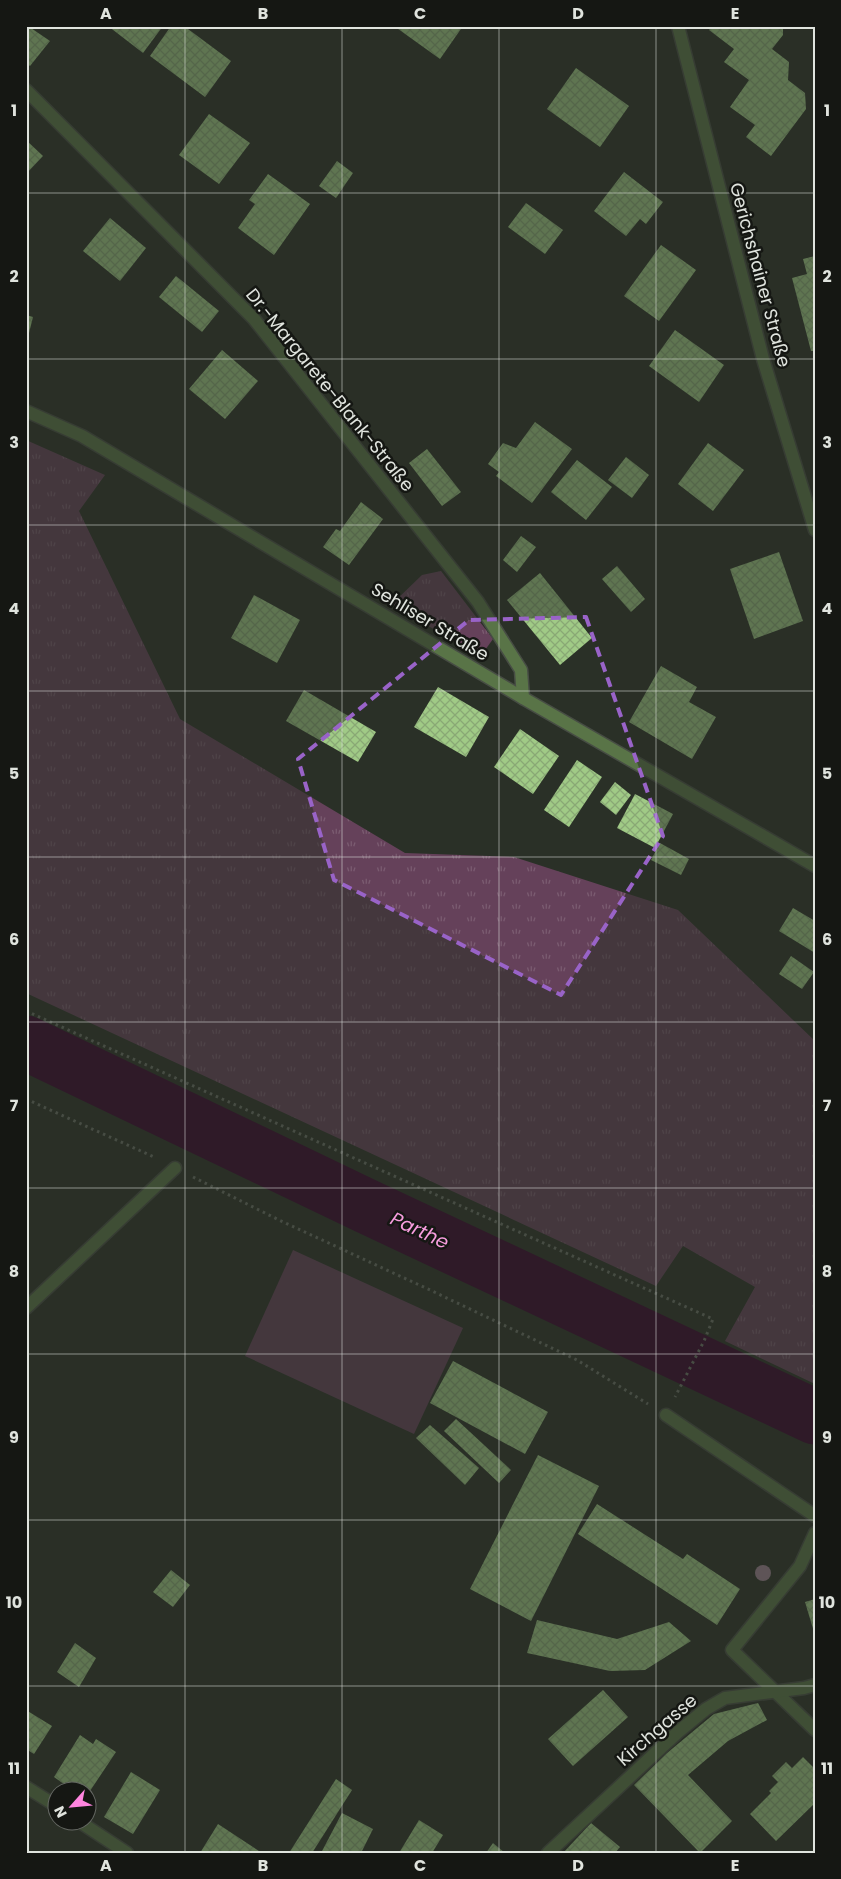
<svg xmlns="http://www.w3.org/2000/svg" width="841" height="1879" font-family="Poppins,sans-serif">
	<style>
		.grass { fill: url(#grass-tufts) }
		.park { fill: #65415a }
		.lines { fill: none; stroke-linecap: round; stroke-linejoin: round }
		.river { stroke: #36002b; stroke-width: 55 }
		.building { fill: url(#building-cross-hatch) }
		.minor-casing { stroke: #474d44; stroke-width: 15 }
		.path { stroke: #6a6f67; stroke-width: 3; stroke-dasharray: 2.5 4; stroke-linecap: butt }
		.minor { stroke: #597447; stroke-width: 12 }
		.tree { fill: #9d8192 }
		.marked { fill: none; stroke: #9963c8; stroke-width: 4; stroke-dasharray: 10 6; stroke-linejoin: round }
		.grid { fill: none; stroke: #e0e4de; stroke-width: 1; stroke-opacity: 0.55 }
		.labels { text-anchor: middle; stroke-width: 5; stroke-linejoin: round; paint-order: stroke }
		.street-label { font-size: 18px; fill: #e0e4de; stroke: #151713 }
		.water-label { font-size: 19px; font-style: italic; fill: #f69cdd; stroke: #151713 }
		.neatline { fill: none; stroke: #e0e4de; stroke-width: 2 }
		.grid-label { font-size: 16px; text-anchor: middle; font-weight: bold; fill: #e0e4de }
	</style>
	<defs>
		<pattern id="grass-tufts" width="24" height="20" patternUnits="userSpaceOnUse" patternTransform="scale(1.25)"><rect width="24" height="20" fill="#65415a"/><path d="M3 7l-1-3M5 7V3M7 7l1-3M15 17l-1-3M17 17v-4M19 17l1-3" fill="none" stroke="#7b5c71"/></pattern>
		<pattern id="building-cross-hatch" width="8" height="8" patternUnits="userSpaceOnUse" patternTransform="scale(1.25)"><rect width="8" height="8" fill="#a0ca86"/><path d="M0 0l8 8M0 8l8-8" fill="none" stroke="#89a875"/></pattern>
	</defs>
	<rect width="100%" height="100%" fill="#2a3027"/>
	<g class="grass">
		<path d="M26 440 105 475 79 511 180 719 405 853 514 857 678 910 815 1041V1384L725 1341 755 1287 683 1246 656 1286 26 993Z"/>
		<path d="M441 571 493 639 480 657 392 604 422 575Z"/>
	</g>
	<path class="park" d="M293 1250 463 1328 414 1434 245 1356Z"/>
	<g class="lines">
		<path class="river" d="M26 1043 366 1206 815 1417"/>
	</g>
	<g class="building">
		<path d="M28 26 50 41 30 66 26 63Z"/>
		<path d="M108 26H163L143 53Z"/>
		<path d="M171 26H184L231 61 205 97 150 56Z"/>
		<path d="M394 26H463L440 59Z"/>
		<path d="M712 26H783V35L772 49 789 62 788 80 805 93 806 109 771 156 746 137 755 125 730 107 749 80 724 62 734 49 709 30Z"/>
		<path d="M576 68 629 106 600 147 547 109Z"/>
		<path d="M209 114 250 143 219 184 179 155Z"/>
		<path d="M26 140 43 156 26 174Z"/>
		<path d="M337 161 353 173 336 198 319 186Z"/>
		<path d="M624 172 663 202 646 224 640 219 626 236 594 211Z"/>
		<path d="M268 174 310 204 274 255 238 228 255 204 249 200Z"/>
		<path d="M526 203 563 230 545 254 508 227Z"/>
		<path d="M110 218 146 248 120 281 83 251Z"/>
		<path d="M661 245 696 270 659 321 624 296Z"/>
		<path d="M815 256V351H811L792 278 807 274 803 259Z"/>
		<path d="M176 276 219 311 202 332 159 297Z"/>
		<path d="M26 315 33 317 27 341H26Z"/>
		<path d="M675 330 724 365 699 402 649 366Z"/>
		<path d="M222 350 258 381 225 419 189 389Z"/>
		<path d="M535 422 572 449 532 503 496 476 499 472 488 464 503 443 516 448Z"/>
		<path d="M708 443 744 470 713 511 678 484Z"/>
		<path d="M427 449 461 492 442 506 409 463Z"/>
		<path d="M626 457 649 475 632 498 608 480Z"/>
		<path d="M577 460 612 487 586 520 551 492Z"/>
		<path d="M361 502 383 519 349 565 323 547 336 529 340 531Z"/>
		<path d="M521 536 536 547 517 572 503 560Z"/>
		<path d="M779 552 803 621 754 639 730 569Z"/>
		<path d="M617 566 645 599 631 612 602 579Z"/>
		<path d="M540 573 592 638 560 665 507 600Z"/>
		<path d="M254 595 300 620 277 663 231 638Z"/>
		<path d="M661 666 697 687 689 702 716 717 692 759 629 722Z"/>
		<path d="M438 687 489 717 466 757 414 727Z"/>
		<path d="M304 690 376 732 358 762 286 721Z"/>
		<path d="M520 729 559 756 533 794 494 767Z"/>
		<path d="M577 760 602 777 569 827 544 810Z"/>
		<path d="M615 782 631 795 616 815 600 802Z"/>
		<path d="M635 794 673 814 655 848 617 828Z"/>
		<path d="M660 843 689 859 681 875 651 860Z"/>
		<path d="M793 908 815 921V953L779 931Z"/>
		<path d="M791 956 814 972 802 989 779 974Z"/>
		<path d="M453 1361 548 1412 525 1454 430 1403Z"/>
		<path d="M456 1419 511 1470 499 1483 444 1431Z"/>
		<path d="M430 1425 479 1468 465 1485 416 1438Z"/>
		<path d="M538 1455 599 1486 531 1621 470 1589Z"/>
		<path d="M597 1504 683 1559 687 1554 740 1589 717 1625 578 1534Z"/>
		<path d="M171 1570 190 1585 173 1607 153 1592Z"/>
		<path d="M815 1599V1632H814L805 1602Z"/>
		<path d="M537 1620 617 1639 669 1622 691 1641 645 1670 610 1671 527 1653Z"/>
		<path d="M75 1643 96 1658 79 1687 57 1672Z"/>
		<path d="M603 1690 628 1717 573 1766 548 1739Z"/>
		<path d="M758 1703 767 1720 728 1741 688 1775 732 1821 700 1853 634 1785 667 1753 714 1714Z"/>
		<path d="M26 1710 52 1726 34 1754 26 1749Z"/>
		<path d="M80 1735 93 1744 96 1739 116 1752 88 1794V1792H75L54 1777Z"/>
		<path d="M803 1757 815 1769V1803L776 1841 750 1814 771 1793 769 1791 778 1782 772 1776 786 1762 792 1768Z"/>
		<path d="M131 1772 160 1790 133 1834 104 1817Z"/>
		<path d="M336 1779 352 1790 312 1853H289Z"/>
		<path d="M342 1813 373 1829 361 1853H321Z"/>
		<path d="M419 1820 443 1835 432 1853H399Z"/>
		<path d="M591 1823 620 1847 615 1853H563Z"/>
		<path d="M218 1824 262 1853H200Z"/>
		<path d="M493 1843 505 1853H486Z"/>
	</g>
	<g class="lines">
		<defs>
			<g id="minor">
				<path d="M678 26 763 359 815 530"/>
				<path d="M26 90 254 319 478 602 521 670 523 698"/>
				<path d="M26 411 82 436 523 698 815 866"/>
				<path d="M26 1308 175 1168"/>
				<path d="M666 1415 815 1516"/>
				<path d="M815 1533 800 1566 732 1650 815 1730"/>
				<path d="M26 1787 58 1807"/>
				<path d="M80 1822 127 1853"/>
				<path d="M548 1853 678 1732 706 1709 725 1698 804 1688 815 1685"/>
			</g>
		</defs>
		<use href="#minor" class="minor-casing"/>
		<g class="path">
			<path d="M26 1011 713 1319 704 1341 675 1397"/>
			<path d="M26 1099 154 1157"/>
			<path d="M193 1177 279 1220 430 1290 577 1360 648 1404"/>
		</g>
		<use href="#minor" class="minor"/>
	</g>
	<circle class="tree" cx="763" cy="1573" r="8"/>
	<path d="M0 0H841V1879H0ZM586 617 663 836 561 995 334 880 298 759 469 620Z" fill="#2a3027" fill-opacity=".55" fill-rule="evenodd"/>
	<path class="marked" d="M586 617 663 836 561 995 334 880 298 759 469 620Z"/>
	<path class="grid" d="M185 26V1853M342 26V1853M499 26V1853M656 26V1853M26 193H815M26 359H815M26 525H815M26 691H815M26 857H815M26 1022H815M26 1188H815M26 1354H815M26 1520H815M26 1686H815"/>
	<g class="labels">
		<g class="street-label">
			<text transform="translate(760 275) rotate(75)" y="6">Gerichshainer Straße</text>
			<text transform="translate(330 390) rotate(51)" y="6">Dr.-Margarete-Blank-Straße</text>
			<text transform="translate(430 622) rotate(31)" y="6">Sehliser Straße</text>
			<text transform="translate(657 1730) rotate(-41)" y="6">Kirchgasse</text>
		</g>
		<g class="water-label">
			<text transform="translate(420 1230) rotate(25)" y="7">Parthe</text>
		</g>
	</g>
	<rect width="841" height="1879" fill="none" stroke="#151713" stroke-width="55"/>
	<g transform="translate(72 1806) rotate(243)"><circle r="24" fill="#151713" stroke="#666964"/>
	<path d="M0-4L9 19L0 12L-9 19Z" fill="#ff85df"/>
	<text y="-8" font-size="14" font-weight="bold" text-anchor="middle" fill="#e0e4de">N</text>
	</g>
	<rect x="28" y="28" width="786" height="1824" class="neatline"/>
	<g class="grid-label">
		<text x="106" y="19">A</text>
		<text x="263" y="19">B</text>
		<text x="420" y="19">C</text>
		<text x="578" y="19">D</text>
		<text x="735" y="19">E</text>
		<text x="14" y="116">1</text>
		<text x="827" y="116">1</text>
		<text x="14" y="282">2</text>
		<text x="827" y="282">2</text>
		<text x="14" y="448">3</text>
		<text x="827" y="448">3</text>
		<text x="14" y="614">4</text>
		<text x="827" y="614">4</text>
		<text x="14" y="779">5</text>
		<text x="827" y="779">5</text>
		<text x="14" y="945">6</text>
		<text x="827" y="945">6</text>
		<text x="14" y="1111">7</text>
		<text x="827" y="1111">7</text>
		<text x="14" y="1277">8</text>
		<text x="827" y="1277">8</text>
		<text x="14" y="1443">9</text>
		<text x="827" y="1443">9</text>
		<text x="14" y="1608">10</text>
		<text x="827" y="1608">10</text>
		<text x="14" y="1774">11</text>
		<text x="827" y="1774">11</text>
		<text x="106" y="1871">A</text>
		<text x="263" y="1871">B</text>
		<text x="420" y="1871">C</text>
		<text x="578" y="1871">D</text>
		<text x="735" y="1871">E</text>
	</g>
</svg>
